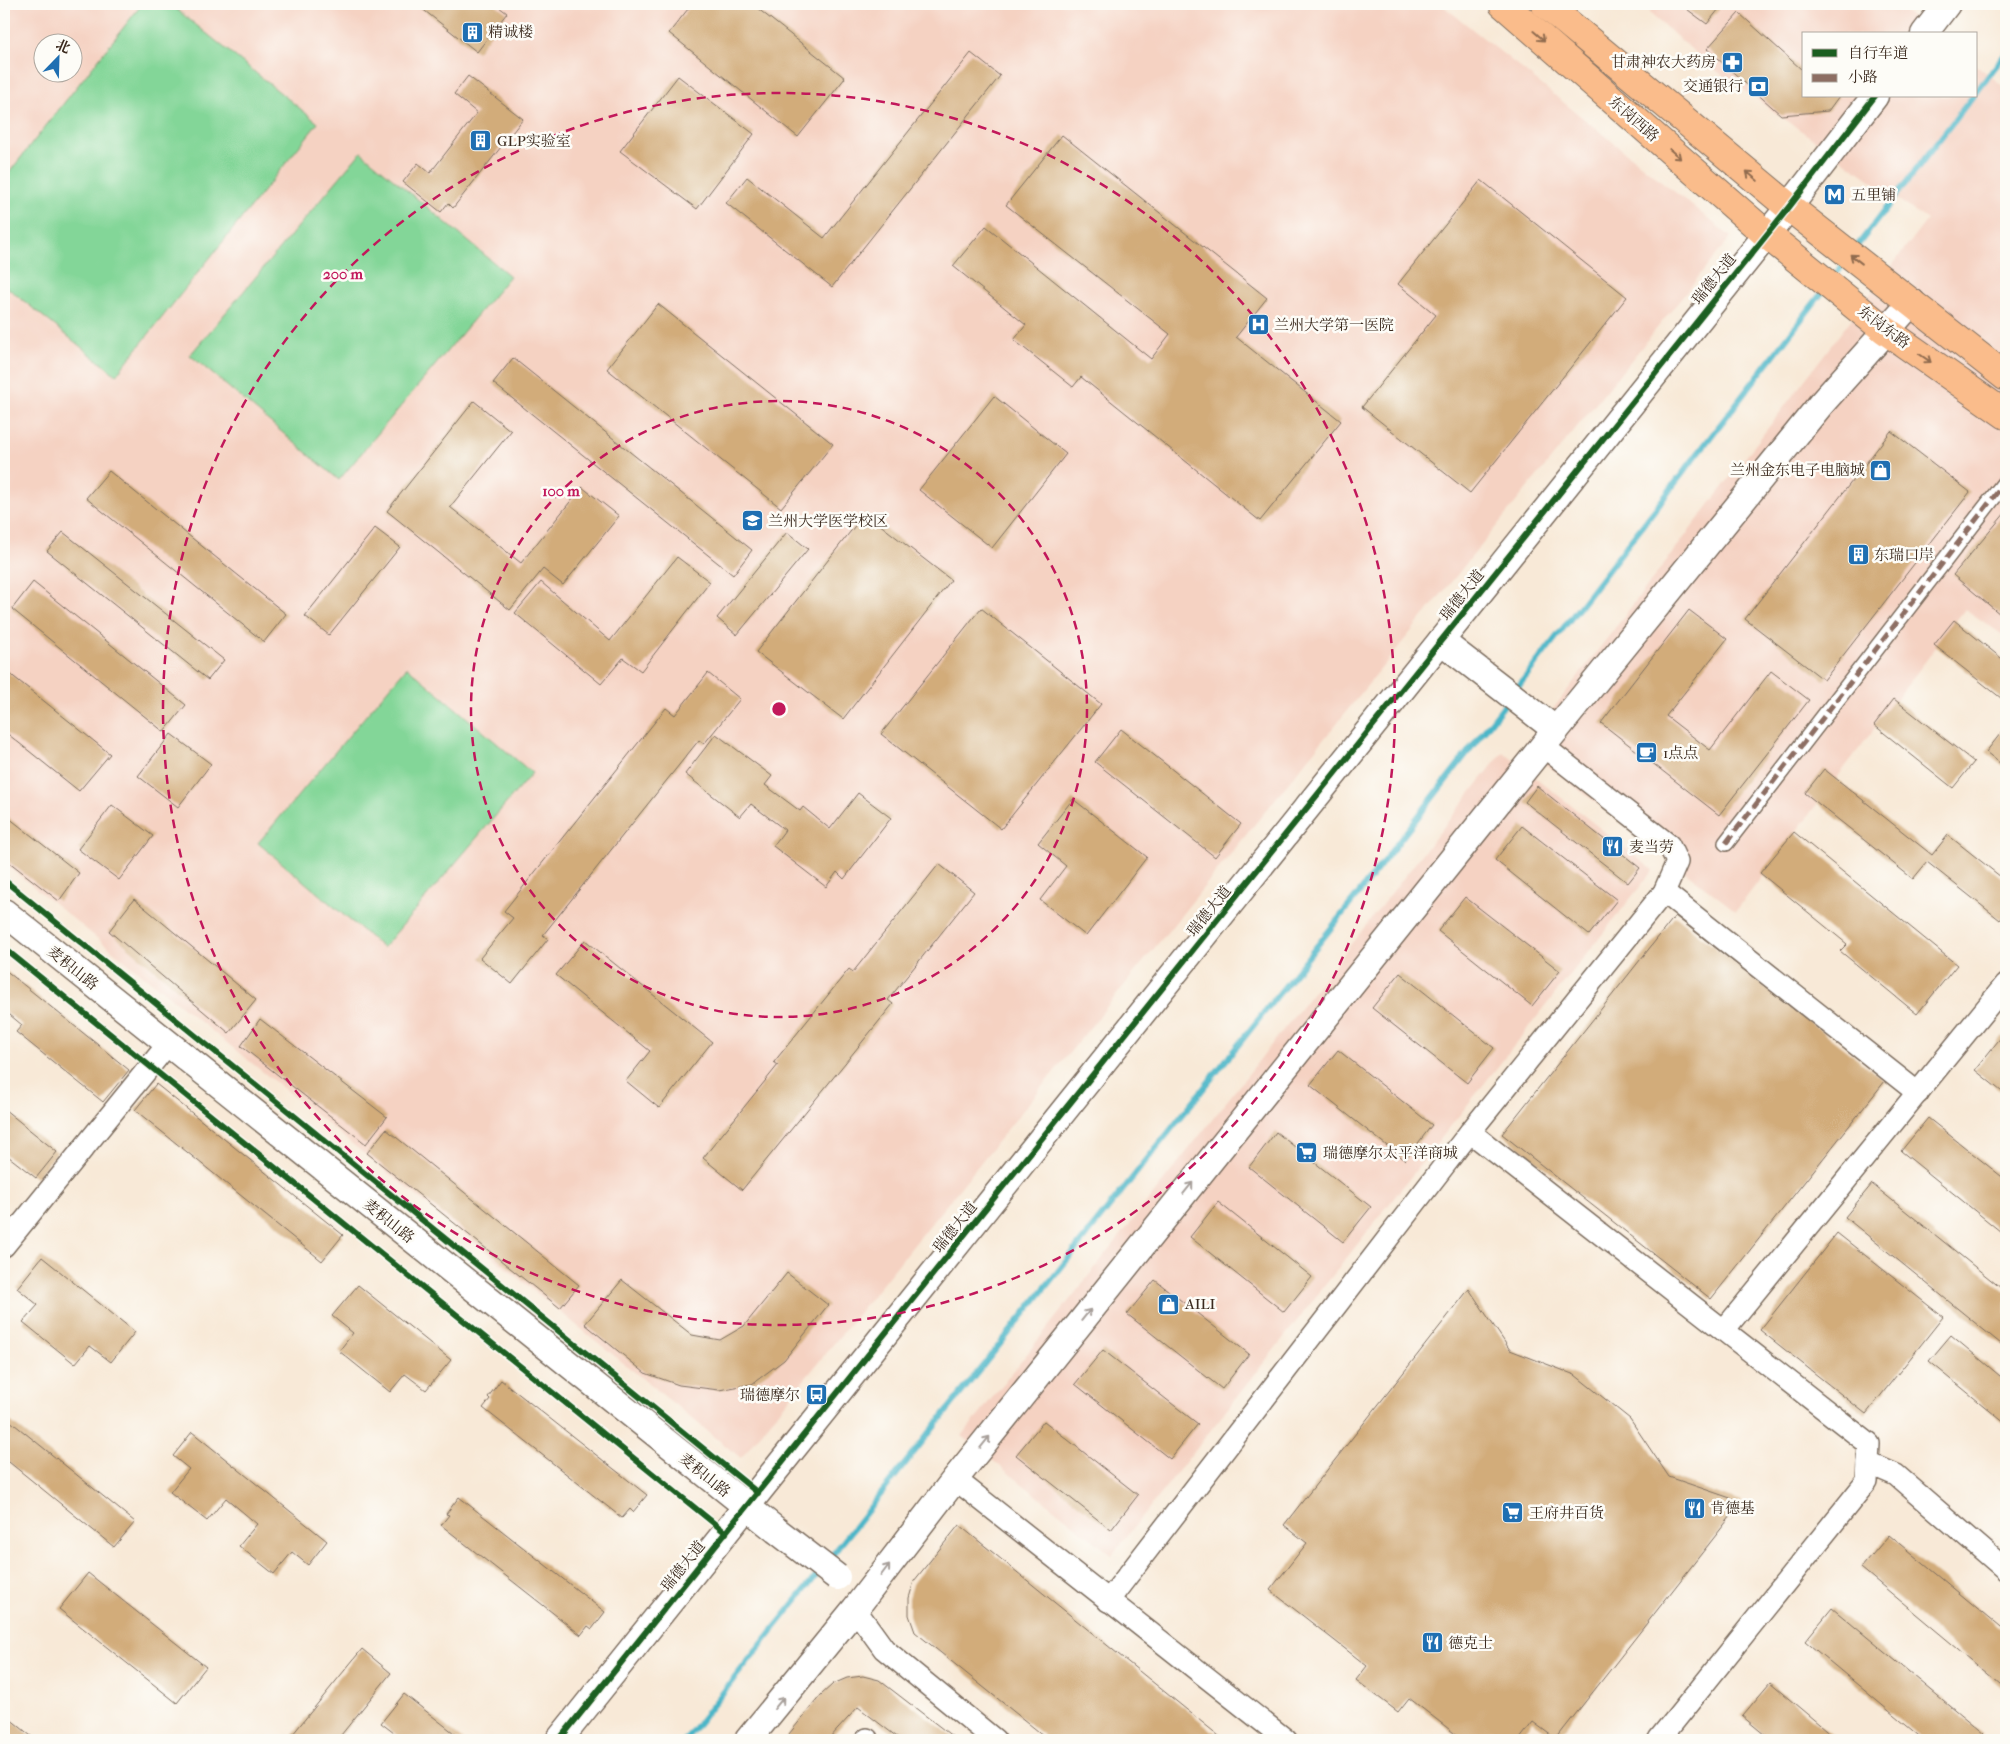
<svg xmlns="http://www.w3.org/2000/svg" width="2010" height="1744" font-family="'IM FELL French Canon','Noto Serif SC',serif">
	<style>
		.built { fill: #f5d2c2; fill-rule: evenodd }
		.green { fill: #83d698; stroke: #5f805b }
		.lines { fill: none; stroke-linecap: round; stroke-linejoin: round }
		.stream { stroke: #4bb6c8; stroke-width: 6 }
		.building { fill: #d2ac7a }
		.pedestrian-casing { stroke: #7d6d5f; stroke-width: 18 }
		.minor-casing { stroke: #7d6d5f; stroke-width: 24 }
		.tertiary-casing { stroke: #7d6d5f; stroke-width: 29 }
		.primary-casing { stroke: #7d6d5f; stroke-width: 30 }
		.pedestrian { stroke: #fff; stroke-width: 15 }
		.minor { stroke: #fff; stroke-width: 21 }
		.tertiary { stroke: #fff; stroke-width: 26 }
		.primary { stroke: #fabc8b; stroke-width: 28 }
		.tertiary-bridge-casing { stroke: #7d6d5f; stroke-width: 29; stroke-linecap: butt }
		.tertiary-bridge { stroke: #fff; stroke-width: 26 }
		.quiet { stroke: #8d6e63; stroke-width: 5; stroke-dasharray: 10 5; stroke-linecap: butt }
		.cycleway-casing { stroke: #fdfcf7; stroke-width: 9 }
		.cycleway { stroke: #1b5e20; stroke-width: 6 }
		.oneway { stroke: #916c4f }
		.oneway2 { stroke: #a79f9a }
		.ring { fill: none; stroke: #c2185b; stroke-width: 2.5; stroke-dasharray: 9 6 }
		.labels { text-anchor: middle; stroke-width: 5; stroke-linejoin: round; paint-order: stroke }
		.poi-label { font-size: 15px; fill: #3b2a1e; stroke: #fdfcf7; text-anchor: start }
		.street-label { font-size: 15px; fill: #3b2a1e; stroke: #fdfcf7 }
		.centre { fill: #c2185b; stroke: #fdfcf7; stroke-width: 2.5 }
		.ring-label { font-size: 15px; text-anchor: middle; font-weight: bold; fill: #c2185b; stroke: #fdfcf7; stroke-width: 5; stroke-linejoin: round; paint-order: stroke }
	</style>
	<rect width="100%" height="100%" fill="#fdfcf7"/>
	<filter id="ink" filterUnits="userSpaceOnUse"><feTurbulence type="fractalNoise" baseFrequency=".02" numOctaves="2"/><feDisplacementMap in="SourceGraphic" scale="10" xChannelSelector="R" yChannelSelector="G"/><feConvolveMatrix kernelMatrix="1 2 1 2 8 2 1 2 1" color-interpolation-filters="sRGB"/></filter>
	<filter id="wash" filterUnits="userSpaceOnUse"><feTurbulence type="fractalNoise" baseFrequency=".0096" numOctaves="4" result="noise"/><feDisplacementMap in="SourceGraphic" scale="20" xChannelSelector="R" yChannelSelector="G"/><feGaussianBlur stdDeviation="1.12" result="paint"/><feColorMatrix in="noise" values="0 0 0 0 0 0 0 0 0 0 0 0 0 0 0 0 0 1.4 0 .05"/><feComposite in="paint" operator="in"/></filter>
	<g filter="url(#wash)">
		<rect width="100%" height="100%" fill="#f8e9d7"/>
		<g class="built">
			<path d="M4 4H1441L1731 237 741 1458 4 863ZM42 42H72V72H42Z"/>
			<path d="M1656 4H1895L1935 34H1804V96H1976V65L2006 88V637L1965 609 1736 911 1524 747 1927 220 1717 71 1649 13Z"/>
			<path d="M1503 752 1653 870 1112 1555 962 1436Z"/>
		</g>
		<g class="green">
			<path d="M142 4H170L318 123 116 375 4 285V179Z"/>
			<path d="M361 152 510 276 339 480 190 355Z"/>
			<path d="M407 667 532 773 383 948 258 843Z"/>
		</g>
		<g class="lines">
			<g class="stream">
				<path d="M1976 92 2006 53"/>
				<path d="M1854 250 1973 96"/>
				<path d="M1831 280 1847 260"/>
				<path d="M1514 692 1824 290"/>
				<path d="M826 1563 1359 893 1508 700"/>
				<path d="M685 1740 820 1571"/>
			</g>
		</g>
		<g id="blocks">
			<g class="building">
				<path d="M416 4H495L507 13 477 52Z"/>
				<path d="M692 4H752L845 78 798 137 669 33Z"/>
				<path d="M1680 4H1723L1707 24Z"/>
				<path d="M1739 13 1801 69 1804 65V96H1839L1828 111 1781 115 1707 49Z"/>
				<path d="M971 53 1000 76 832 287 726 203 747 177 824 238Z"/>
				<path d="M468 76 523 119 453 208 448 203 441 212 403 182 418 163 430 173 477 113 454 94Z"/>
				<path d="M678 76 754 134 697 209 620 151Z"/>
				<path d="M1062 135 1267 298 1236 337 1341 421 1260 521 1081 377 1073 387 1014 340 1026 325 953 266 986 226 1151 359 1170 334 1006 205Z"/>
				<path d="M1481 180 1627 297 1470 493 1362 407 1436 315 1398 284Z"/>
				<path d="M658 304 833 444 781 508 607 369Z"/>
				<path d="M513 358 752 550 733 575 493 383Z"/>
				<path d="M994 396 1066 454 992 548 919 490Z"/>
				<path d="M474 401 511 431 450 507 521 563 582 487 619 516 563 585 543 569 510 610 387 511Z"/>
				<path d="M1891 431 1970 492 1824 680 1745 619Z"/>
				<path d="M109 471 286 614 264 642 86 498Z"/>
				<path d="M2006 512V619L1953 575Z"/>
				<path d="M865 513 951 580 843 719 756 652Z"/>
				<path d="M375 528 400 547 329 635 305 616Z"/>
				<path d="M63 532 224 660 208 680 47 551Z"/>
				<path d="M787 532 808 549 737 635 717 618Z"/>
				<path d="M677 557 710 582 641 671 623 658 601 684 515 613 541 582 610 641Z"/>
				<path d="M33 582 186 705 164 732 12 609Z"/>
				<path d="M981 608 1101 704 1001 829 881 734Z"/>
				<path d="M1689 610 1727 639 1666 716 1710 750 1771 671 1809 700 1719 815 1601 723Z"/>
				<path d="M1954 620 2006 662V702L1934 645Z"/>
				<path d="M4 669 110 754 79 791 4 731Z"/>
				<path d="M708 673 740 699 704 744 699 740 543 935 548 939 512 984 480 958 513 918 504 911 666 708 675 715Z"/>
				<path d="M1894 699 1974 762 1953 788 1874 725Z"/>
				<path d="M1121 729 1241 824 1215 857 1095 762Z"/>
				<path d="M2004 729 2006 731V768L1986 752Z"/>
				<path d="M171 734 211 764 178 807 138 776Z"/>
				<path d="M716 734 772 776 765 785 800 811 803 807 830 829 858 793 891 818 844 879 837 872 826 887 773 846 785 830 751 804 740 817 685 774Z"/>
				<path d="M1824 769 1932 855 1948 835 2006 881V913L2000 920 1927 862 1913 879 1805 793Z"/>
				<path d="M1537 786 1640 868 1628 883 1525 802Z"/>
				<path d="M1073 799 1147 857 1086 936 1040 900 1066 866 1038 843Z"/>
				<path d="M112 805 153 836 119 880 78 849Z"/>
				<path d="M4 814 79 873 59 901 4 858Z"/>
				<path d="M1522 826 1617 900 1589 935 1495 860Z"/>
				<path d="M1794 832 1957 965 1917 1014 1840 951 1847 944 1760 873Z"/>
				<path d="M939 864 974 892 888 1000 893 1004 742 1190 703 1158 778 1065 774 1062 849 969 853 972Z"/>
				<path d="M1465 897 1560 971 1532 1006 1438 931Z"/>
				<path d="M134 899 256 1000 229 1033 109 931Z"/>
				<path d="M1675 916 1885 1081 1711 1299 1502 1134Z"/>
				<path d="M585 940 712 1042 659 1108 626 1081 650 1051 556 975Z"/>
				<path d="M4 969 129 1070 103 1102 16 1032 22 1025 4 1010Z"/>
				<path d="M1400 973 1494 1048 1467 1083 1372 1008Z"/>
				<path d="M260 1019 387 1117 366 1144 241 1046Z"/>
				<path d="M2002 1036 2006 1039V1095L1975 1070Z"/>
				<path d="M1338 1050 1432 1125 1405 1160 1310 1085Z"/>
				<path d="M156 1084 343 1235 322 1261 135 1110Z"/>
				<path d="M4 1109 57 1152 36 1178 4 1153Z"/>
				<path d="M1928 1118 2006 1180V1236L1901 1151Z"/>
				<path d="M386 1129 579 1285 560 1308 367 1153Z"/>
				<path d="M1276 1132 1371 1207 1343 1242 1249 1167Z"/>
				<path d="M1872 1184 2006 1292V1348L1845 1217Z"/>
				<path d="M1218 1202 1312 1277 1284 1312 1190 1237Z"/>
				<path d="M1837 1233 1943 1317 1866 1414 1760 1330Z"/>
				<path d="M42 1257 135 1332 111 1362 90 1346 75 1364 23 1322 38 1305 17 1288Z"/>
				<path d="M787 1273 828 1305 784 1360 752 1384 719 1390 679 1385 645 1373 585 1324 622 1280 692 1335 720 1340 744 1326Z"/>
				<path d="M1155 1280 1249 1354 1222 1389 1127 1314Z"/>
				<path d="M358 1285 451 1360 426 1390 405 1374 390 1392 339 1351 353 1333 332 1316Z"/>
				<path d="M1469 1289 1510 1350 1575 1375 1630 1419 1669 1477 1742 1502 1556 1739 1533 1722 1519 1740H1463L1409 1698 1398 1712 1356 1680 1367 1666 1270 1590 1307 1543 1284 1525Z"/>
				<path d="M1951 1335 2006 1381V1424L1929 1361Z"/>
				<path d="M1103 1350 1198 1424 1170 1459 1075 1384Z"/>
				<path d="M501 1380 647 1495 633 1512 630 1509 622 1518 483 1408 490 1399 488 1397Z"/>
				<path d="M4 1416 135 1522 114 1547 4 1458Z"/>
				<path d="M1044 1421 1138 1495 1111 1530 1016 1455Z"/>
				<path d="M192 1432 327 1541 308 1565 292 1552 274 1574 239 1546 257 1524 226 1498 207 1521 170 1492 189 1469 173 1456Z"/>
				<path d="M459 1497 605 1612 592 1629 588 1626 581 1635 441 1525 449 1515 446 1514Z"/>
				<path d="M959 1525 1224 1740H1049L915 1632 909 1615V1598L914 1581Z"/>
				<path d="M1889 1535 2006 1632V1689L1861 1568Z"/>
				<path d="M88 1573 206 1667 177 1703 59 1609Z"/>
				<path d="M1832 1608 1984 1734 1978 1740H1924L1805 1641Z"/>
				<path d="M362 1649 391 1673 337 1740H288Z"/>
				<path d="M863 1676 879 1680 957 1740H901L858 1707 828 1740H784L821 1695 833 1684 847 1678Z"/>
				<path d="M1770 1683 1838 1740H1771L1742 1716Z"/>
				<path d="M404 1694 463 1740H403L381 1723Z"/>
				<path d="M4 1714 36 1740H4Z"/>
			</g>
		</g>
	</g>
	<g filter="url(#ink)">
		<use href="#blocks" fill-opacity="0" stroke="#7d6d5f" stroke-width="1"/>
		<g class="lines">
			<defs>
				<path id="pedestrian" d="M1726 843 2006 481"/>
				<g id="minor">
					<path d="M1664 892 1918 1093"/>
					<path d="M1470 1132 1664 892 1677 862 1669 845 1543 746"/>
					<path d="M4 1246 168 1044"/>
					<path d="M1724 1330 2006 984"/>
					<path d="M1868 1463 1896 1475 2006 1570"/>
					<path d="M955 1479 1286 1740"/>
					<path d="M1108 1601 1470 1132 1869 1444 1867 1481 1659 1740"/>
					<path d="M855 1609 884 1649 995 1740"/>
					<path d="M867 1740V1739"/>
				</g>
				<g id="tertiary">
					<path d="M1924 34 1947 4"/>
					<path d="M1441 641 1556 730"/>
					<path d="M4 912 776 1530"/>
					<path d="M559 1740 1789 207 1875 96"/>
					<path d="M748 1740 855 1609 955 1479 1543 746 1821 404 1912 302"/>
				</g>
				<g id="primary">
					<path d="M1503 4 1766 234 1885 330 2006 415"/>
					<path d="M1545 4 1789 207 2006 377"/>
				</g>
			</defs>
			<use href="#pedestrian" class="pedestrian-casing"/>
			<use href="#minor" class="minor-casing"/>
			<use href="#tertiary" class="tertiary-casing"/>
			<use href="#primary" class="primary-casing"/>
			<use href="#pedestrian" class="pedestrian"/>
			<use href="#minor" class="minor"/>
			<use href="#tertiary" class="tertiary"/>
			<use href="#primary" class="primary"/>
			<defs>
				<path id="tertiary-bridge" d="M776 1530 837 1577"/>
			</defs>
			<use href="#tertiary-bridge" class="tertiary-bridge-casing"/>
			<use href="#tertiary-bridge" class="tertiary-bridge"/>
			<path class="quiet" d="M1726 843 2006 481"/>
			<defs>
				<g id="cycleway">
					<path d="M4 880 758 1493"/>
					<path d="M4 948 726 1533"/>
					<path d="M559 1740 1789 207 1875 96"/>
				</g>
			</defs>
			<use href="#cycleway" class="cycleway-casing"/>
			<use href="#cycleway" class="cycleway"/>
		</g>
		<defs><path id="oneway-shaft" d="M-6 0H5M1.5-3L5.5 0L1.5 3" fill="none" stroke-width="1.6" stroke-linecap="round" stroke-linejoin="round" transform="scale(1.25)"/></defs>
		<g class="oneway">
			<use href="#oneway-shaft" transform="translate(1539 36) rotate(41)"/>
			<use href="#oneway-shaft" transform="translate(1675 154) rotate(41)"/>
			<use href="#oneway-shaft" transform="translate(1752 176) rotate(-140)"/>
			<use href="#oneway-shaft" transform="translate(1856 259) rotate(-142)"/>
			<use href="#oneway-shaft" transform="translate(1925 358) rotate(35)"/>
		</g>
		<g class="oneway2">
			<use href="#oneway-shaft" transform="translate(1188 1188) rotate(-51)"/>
			<use href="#oneway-shaft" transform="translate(1086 1315) rotate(-51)"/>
			<use href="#oneway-shaft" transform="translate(985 1442) rotate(-51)"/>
			<use href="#oneway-shaft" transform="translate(885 1570) rotate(-53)"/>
			<use href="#oneway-shaft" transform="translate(779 1703) rotate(-51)"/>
		</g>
	</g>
	<g class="ring">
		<circle cx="779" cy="709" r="308"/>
		<circle cx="779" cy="709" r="616"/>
	</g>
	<defs>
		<symbol id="building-square" viewBox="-11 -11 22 22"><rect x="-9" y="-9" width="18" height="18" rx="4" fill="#1f6fb2" stroke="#fdfcf7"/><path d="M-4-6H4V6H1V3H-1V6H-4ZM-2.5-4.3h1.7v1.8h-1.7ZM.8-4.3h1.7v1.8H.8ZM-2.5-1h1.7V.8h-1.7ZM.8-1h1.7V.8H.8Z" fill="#fff"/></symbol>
		<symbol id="pharmacy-square" viewBox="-11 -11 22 22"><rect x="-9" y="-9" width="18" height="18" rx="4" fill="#1f6fb2" stroke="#fdfcf7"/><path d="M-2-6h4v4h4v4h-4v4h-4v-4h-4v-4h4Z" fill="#fff"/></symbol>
		<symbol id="bank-square" viewBox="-11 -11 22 22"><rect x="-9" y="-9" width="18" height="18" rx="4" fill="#1f6fb2" stroke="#fdfcf7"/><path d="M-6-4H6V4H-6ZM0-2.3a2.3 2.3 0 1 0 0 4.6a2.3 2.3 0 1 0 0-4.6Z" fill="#fff"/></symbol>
		<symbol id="metro-square" viewBox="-11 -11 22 22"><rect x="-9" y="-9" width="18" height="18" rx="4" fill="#1f6fb2" stroke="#fdfcf7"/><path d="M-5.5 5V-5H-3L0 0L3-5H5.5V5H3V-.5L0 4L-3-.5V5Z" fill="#fff"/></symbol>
		<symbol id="hospital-square" viewBox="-11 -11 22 22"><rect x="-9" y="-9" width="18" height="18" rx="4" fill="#1f6fb2" stroke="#fdfcf7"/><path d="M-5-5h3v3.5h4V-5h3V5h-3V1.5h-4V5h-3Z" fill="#fff"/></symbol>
		<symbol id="shop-square" viewBox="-11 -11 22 22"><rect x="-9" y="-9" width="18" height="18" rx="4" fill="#1f6fb2" stroke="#fdfcf7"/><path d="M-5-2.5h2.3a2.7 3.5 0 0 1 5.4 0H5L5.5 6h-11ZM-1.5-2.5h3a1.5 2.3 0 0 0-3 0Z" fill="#fff"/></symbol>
		<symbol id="university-square" viewBox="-11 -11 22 22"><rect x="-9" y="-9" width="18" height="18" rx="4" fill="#1f6fb2" stroke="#fdfcf7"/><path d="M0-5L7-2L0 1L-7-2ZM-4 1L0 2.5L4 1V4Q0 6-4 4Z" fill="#fff"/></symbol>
		<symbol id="cafe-square" viewBox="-11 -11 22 22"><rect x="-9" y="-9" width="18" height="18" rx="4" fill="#1f6fb2" stroke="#fdfcf7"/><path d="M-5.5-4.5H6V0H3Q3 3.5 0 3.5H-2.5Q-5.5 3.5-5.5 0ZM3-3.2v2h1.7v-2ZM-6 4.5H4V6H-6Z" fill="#fff"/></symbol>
		<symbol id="restaurant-square" viewBox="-11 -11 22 22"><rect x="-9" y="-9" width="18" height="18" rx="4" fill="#1f6fb2" stroke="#fdfcf7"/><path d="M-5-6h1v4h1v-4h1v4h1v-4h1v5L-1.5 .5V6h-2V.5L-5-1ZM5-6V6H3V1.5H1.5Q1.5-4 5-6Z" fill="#fff"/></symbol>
		<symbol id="supermarket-square" viewBox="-11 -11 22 22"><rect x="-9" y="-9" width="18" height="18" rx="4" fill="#1f6fb2" stroke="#fdfcf7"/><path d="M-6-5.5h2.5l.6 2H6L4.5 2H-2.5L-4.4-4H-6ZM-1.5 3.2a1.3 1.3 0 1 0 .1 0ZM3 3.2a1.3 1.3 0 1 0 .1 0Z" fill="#fff"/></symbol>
		<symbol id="bus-square" viewBox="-11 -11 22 22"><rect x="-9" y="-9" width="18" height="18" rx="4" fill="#1f6fb2" stroke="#fdfcf7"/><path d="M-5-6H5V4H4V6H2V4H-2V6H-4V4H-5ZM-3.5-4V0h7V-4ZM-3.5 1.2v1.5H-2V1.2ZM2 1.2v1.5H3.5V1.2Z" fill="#fff"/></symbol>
	</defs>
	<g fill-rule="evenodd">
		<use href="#building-square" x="460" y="20" width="25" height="25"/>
		<use href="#pharmacy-square" x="1720" y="50" width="25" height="25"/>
		<use href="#bank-square" x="1746" y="74" width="25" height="25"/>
		<use href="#building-square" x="468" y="128" width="25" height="25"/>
		<use href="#metro-square" x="1822" y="182" width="25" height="25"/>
		<use href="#hospital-square" x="1246" y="312" width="25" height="25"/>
		<use href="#shop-square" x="1868" y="458" width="25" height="25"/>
		<use href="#university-square" x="740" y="508" width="25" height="25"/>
		<use href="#building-square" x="1846" y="542" width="25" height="25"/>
		<use href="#cafe-square" x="1634" y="740" width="25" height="25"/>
		<use href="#restaurant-square" x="1600" y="834" width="25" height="25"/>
		<use href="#supermarket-square" x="1294" y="1140" width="25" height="25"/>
		<use href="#shop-square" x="1156" y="1292" width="25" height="25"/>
		<use href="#bus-square" x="804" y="1382" width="25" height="25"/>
		<use href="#restaurant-square" x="1682" y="1496" width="25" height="25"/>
		<use href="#supermarket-square" x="1500" y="1500" width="25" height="25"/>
		<use href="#restaurant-square" x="1420" y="1630" width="25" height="25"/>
	</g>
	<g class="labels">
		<g class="poi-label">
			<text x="488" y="37">精诚楼</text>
			<text x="1716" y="67" text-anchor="end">甘肃神农大药房</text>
			<text x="1743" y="91" text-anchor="end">交通银行</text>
			<text x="497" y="146">GLP实验室</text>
			<text x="1851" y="200">五里铺</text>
			<text x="1274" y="330">兰州大学第一医院</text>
			<text x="1865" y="475" text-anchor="end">兰州金东电子电脑城</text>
			<text x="768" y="526">兰州大学医学校区</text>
			<text x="1874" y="560">东瑞口岸</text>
			<text x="1663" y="758">1点点</text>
			<text x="1629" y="852">麦当劳</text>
			<text x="1323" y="1158">瑞德摩尔太平洋商城</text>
			<text x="1185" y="1309">AILI</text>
			<text x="800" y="1400" text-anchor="end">瑞德摩尔</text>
			<text x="1710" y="1513">肯德基</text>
			<text x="1529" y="1518">王府井百货</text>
			<text x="1448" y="1648">德克士</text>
		</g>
		<g class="street-label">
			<text transform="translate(1634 119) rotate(41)" y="5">东岗西路</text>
			<text transform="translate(1714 279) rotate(-51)" y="5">瑞德大道</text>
			<text transform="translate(1884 327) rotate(37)" y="5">东岗东路</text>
			<text transform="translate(1462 595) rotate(-51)" y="5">瑞德大道</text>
			<text transform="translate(1209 911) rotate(-51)" y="5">瑞德大道</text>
			<text transform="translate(73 968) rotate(39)" y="5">麦积山路</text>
			<text transform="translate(389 1221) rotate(39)" y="5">麦积山路</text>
			<text transform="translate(955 1227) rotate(-51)" y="5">瑞德大道</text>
			<text transform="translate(705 1475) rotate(39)" y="5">麦积山路</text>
			<text transform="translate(683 1566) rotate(-51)" y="5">瑞德大道</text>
		</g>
	</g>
	<circle cx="779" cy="709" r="8" class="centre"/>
	<g class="ring-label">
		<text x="343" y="279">200 m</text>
		<text x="561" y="496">100 m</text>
	</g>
	<rect width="2010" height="1744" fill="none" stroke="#fdfcf7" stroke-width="20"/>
	<rect x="1802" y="32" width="175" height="65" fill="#fdfcf7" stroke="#afa8a0"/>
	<rect x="1812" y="49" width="25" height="8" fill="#1b5e20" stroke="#afa8a0"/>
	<text x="1848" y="58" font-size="15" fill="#3b2a1e">自行车道</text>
	<rect x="1812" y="74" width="25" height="8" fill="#8d6e63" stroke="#afa8a0"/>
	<text x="1848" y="82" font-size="15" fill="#3b2a1e">小路</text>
	<g transform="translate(58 58) rotate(23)"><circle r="24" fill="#fdfcf7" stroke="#afa8a0"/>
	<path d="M0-4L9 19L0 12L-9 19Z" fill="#1f6fb2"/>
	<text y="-8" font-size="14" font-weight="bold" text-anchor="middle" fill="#3b2a1e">北</text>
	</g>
</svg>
